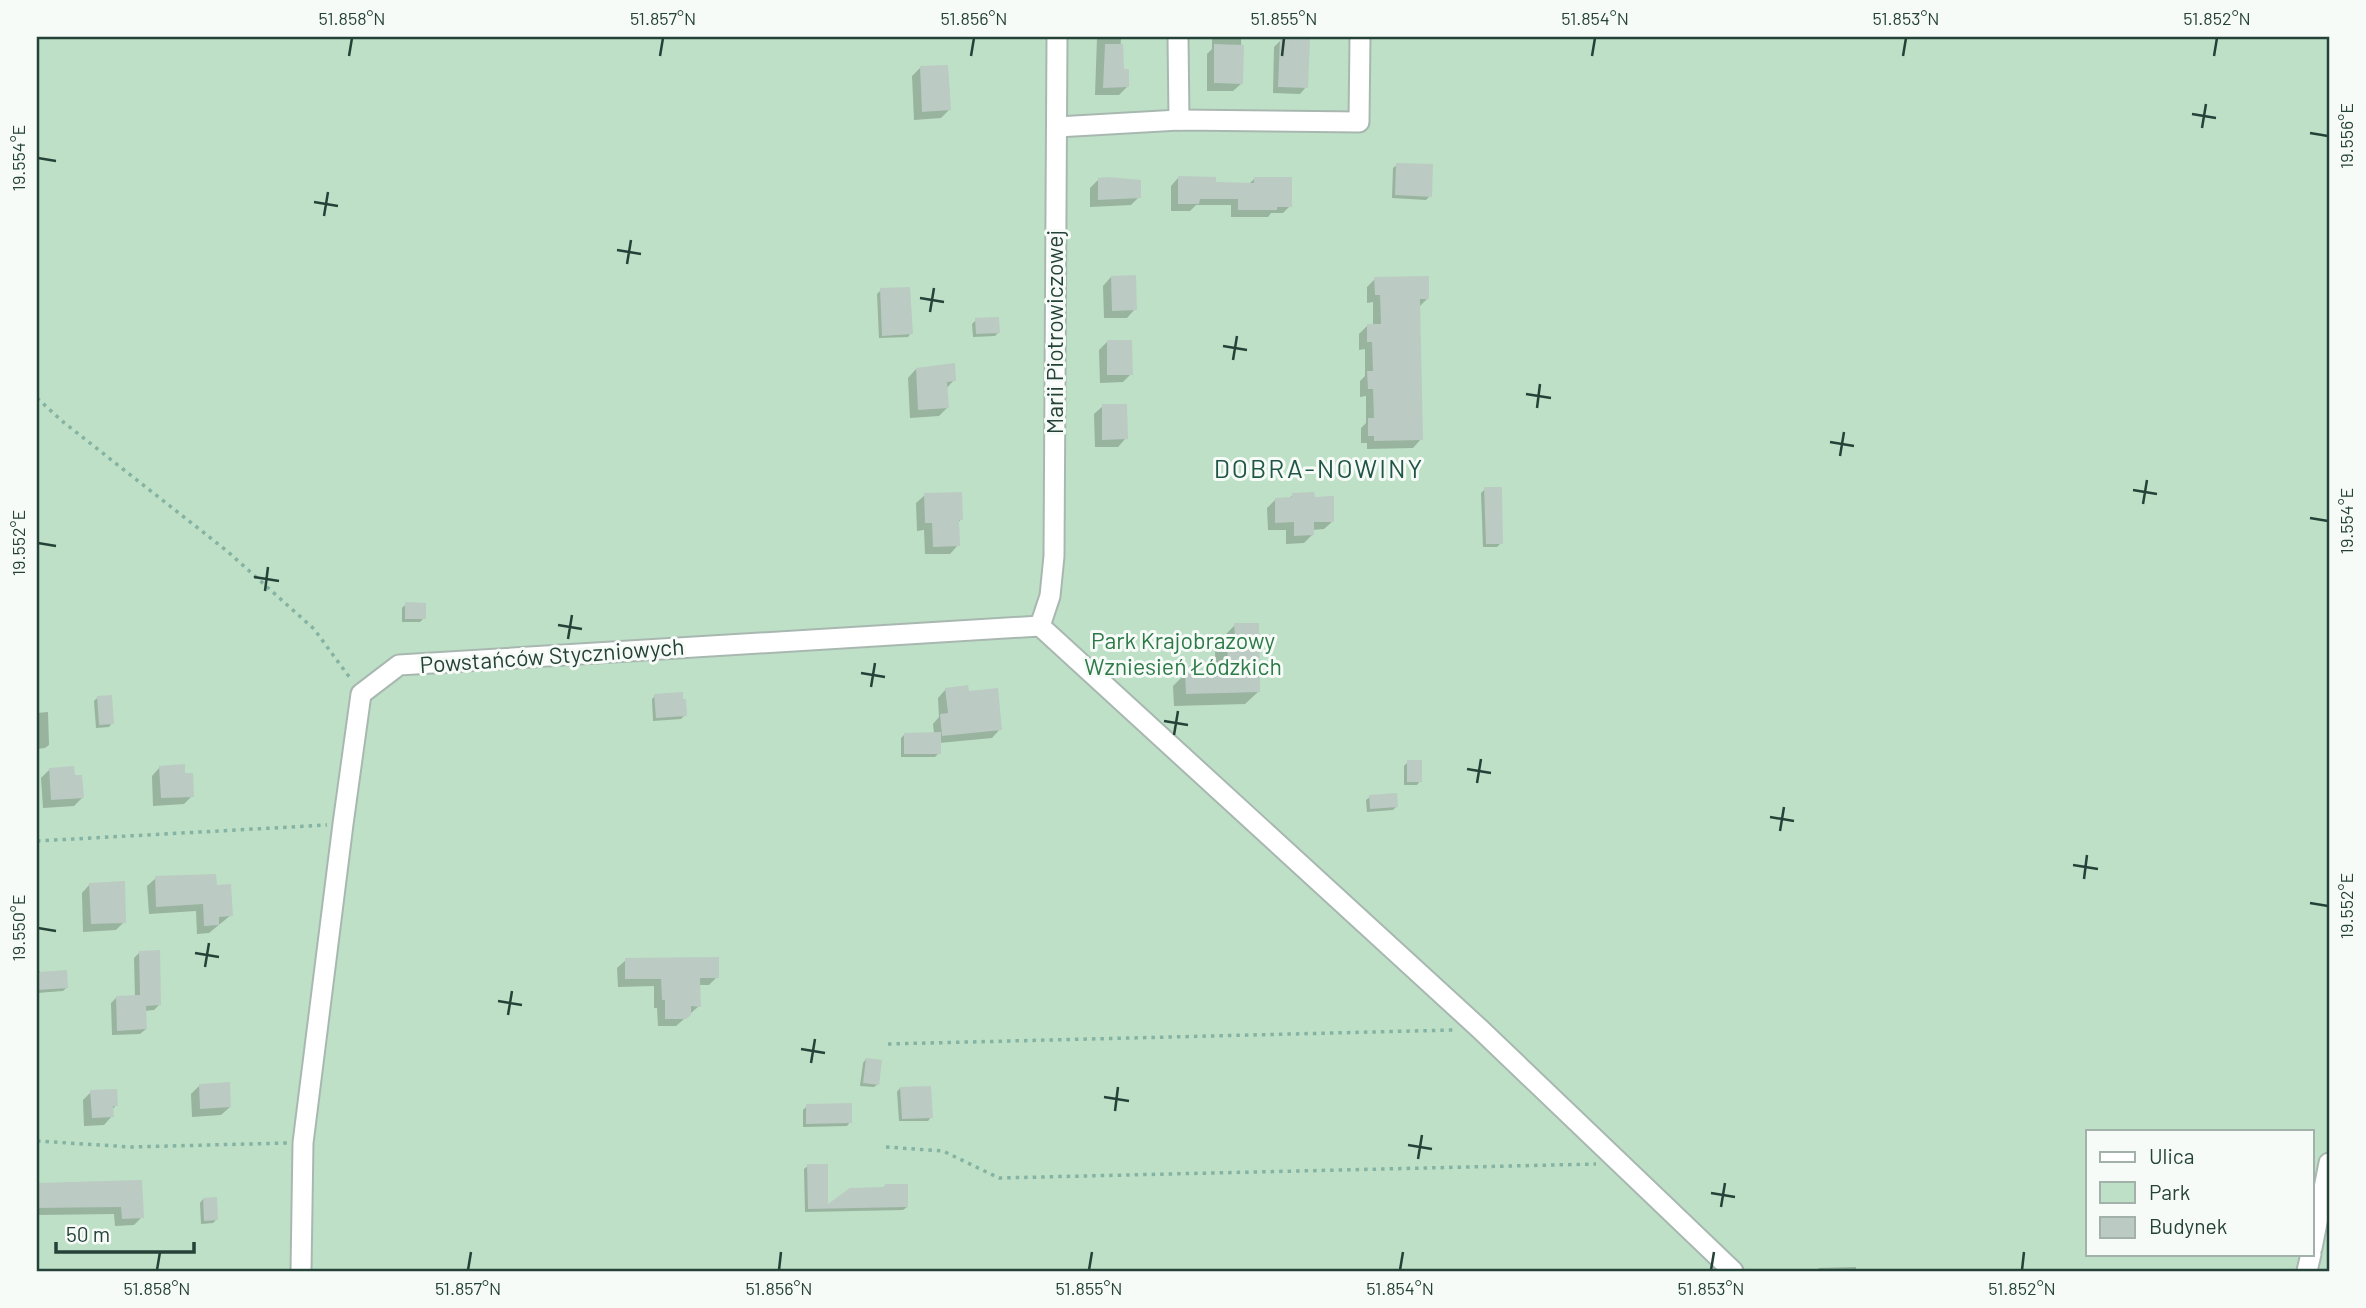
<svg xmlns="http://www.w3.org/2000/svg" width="2366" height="1308" font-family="Barlow,sans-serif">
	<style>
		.green { fill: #bee0c6; fill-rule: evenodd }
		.shadow { fill: #0003 }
		.building { fill: #bbcac3 }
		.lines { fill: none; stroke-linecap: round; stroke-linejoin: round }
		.minor-casing { stroke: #a8b8b1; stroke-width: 23 }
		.path { stroke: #85b3a3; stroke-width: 3.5; stroke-dasharray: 3.5 5; stroke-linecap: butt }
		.minor { stroke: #fff; stroke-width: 19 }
		.ticks { fill: none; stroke: #244238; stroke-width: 2.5 }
		.labels { text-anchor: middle; stroke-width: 6; stroke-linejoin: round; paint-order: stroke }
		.street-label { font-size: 23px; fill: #244238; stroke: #f7fbf8 }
		.park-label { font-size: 23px; fill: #2c7a47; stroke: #f7fbf8 }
		.quarter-label { font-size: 26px; letter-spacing: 2px; fill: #1e5545; stroke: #f7fbf8 }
		.neatline { fill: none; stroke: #244238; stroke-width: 2.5 }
		.ticks-label { font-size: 18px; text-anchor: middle; fill: #244238 }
	</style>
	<rect width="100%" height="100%" fill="#e6efea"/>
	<path class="green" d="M37 37H2329V1271H37ZM2088 1131H2312V1254H2088Z"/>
	<g class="shadow">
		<path d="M1097 37H1121L1120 55 1127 87 1119 95H1095Z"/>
		<path d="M1212 37H1241L1242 83 1233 91H1207V54L1212 49Z"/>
		<path d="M1288 37H1308L1306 87 1300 94 1273 93 1274 47 1281 40H1288Z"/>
		<path d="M920 68 949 110 941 118 914 120 912 76Z"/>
		<path d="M1397 165 1430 196 1426 200 1392 198 1393 168Z"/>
		<path d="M1178 178 1214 184H1249L1255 178 1290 206 1283 213H1271L1268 217H1231V205H1196L1190 211H1171V186Z"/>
		<path d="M1098 180 1139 197 1131 205 1090 207V188Z"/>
		<path d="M1111 277 1135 309 1127 318H1104L1103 286Z"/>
		<path d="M1375 279 1427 299 1419 307 1421 439 1413 448 1367 449V443H1361V428L1366 423V396L1360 397V381L1365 376V349L1359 350V334L1367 326H1373V302L1367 303V287Z"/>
		<path d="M881 290 911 333 908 337 879 338 877 294Z"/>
		<path d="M976 320 999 332 995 336 973 337 972 324Z"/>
		<path d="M1107 342 1131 374 1123 382 1100 383 1099 350Z"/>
		<path d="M916 369 954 380 946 389 947 408 939 416 910 418 908 378Z"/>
		<path d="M1103 406 1126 438 1118 447H1095L1094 414Z"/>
		<path d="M1485 489 1501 543 1497 547H1483L1481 493Z"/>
		<path d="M925 495 961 519 958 523V545L950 554H925L924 530 917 531 916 503Z"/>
		<path d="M1293 495 1333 521 1324 529 1312 530V535L1304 543 1286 544V530H1268L1267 508 1275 500 1288 499Z"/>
		<path d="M406 604 424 618 420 622H402V608Z"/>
		<path d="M1235 625 1258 692 1245 704 1174 706 1173 686 1186 673 1216 672 1215 652 1222 645V638Z"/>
		<path d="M946 689 968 693 1000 729 992 738 939 743V753L935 757H901V738L905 734H934L933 724 939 717 938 698Z"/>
		<path d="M655 696 685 715 681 719 653 721 652 699Z"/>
		<path d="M98 697 112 723 109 727 96 728 94 701Z"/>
		<path d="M48 712 49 745 45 748 37 749V713Z"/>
		<path d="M1408 762 1420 781 1417 785H1404V766Z"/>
		<path d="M160 767 184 775 192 796 184 804 153 806 152 776Z"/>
		<path d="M50 769 82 798 74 806 43 808 41 778Z"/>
		<path d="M1370 797 1396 807 1393 810 1367 812 1366 800Z"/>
		<path d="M156 878 215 886 231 915 209 933 197 934 196 911 149 914 147 886Z"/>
		<path d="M90 884 124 922 116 930 83 932 82 893Z"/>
		<path d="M139 953 159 1005 154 1010 144 1011 146 1029 140 1034 112 1035 111 1003 116 998 135 997 134 958Z"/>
		<path d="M626 960 717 977 709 985H699V1006L676 1026H658L657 1008H654V986L618 987 617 968Z"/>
		<path d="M37 971H40V974L67 987 63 991 37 993Z"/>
		<path d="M866 1059 878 1084 874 1087 860 1086 863 1063Z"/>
		<path d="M199 1086 230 1107 221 1115 192 1117 191 1094Z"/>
		<path d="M900 1088 931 1117 928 1121H899L897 1092Z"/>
		<path d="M91 1092 116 1105 112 1110V1116L104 1125 84 1126 83 1100Z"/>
		<path d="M807 1106 850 1122 847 1126 803 1127V1110Z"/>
		<path d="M808 1166 827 1207 882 1189 885 1186 907 1207 903 1210 805 1212 804 1169Z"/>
		<path d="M140 1181 142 1217 134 1225 115 1226 114 1214 37 1215V1185Z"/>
		<path d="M203 1199 217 1219 213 1223 201 1224 200 1203Z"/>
		<path d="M1856 1267V1271H1816L1819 1268Z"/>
	</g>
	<g class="building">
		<path d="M1280 38 1310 39 1308 88 1278 87Z"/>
		<path d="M1105 44H1123L1124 69H1129V87L1103 88Z"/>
		<path d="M1214 44 1244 45 1243 84 1214 83Z"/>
		<path d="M948 65 951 110 922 112 920 66Z"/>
		<path d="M1396 163 1433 164 1432 197 1395 195Z"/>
		<path d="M1178 176 1216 177V182L1254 183V177H1292V207H1277V210H1238V199H1200L1199 204H1178Z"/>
		<path d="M1108 177 1141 180V198L1098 200V178Z"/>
		<path d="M1136 275 1137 310 1112 311 1111 276Z"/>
		<path d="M1429 276V299H1420L1423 440 1374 441V436H1368V418H1374L1373 389H1368L1367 371H1373L1372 342H1367V324H1381L1380 295H1375L1374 277Z"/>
		<path d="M910 287 913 334 882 336 880 288Z"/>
		<path d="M999 317 1000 333 976 334 975 318Z"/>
		<path d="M1107 340H1132L1133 375H1107Z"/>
		<path d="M955 363 956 381 947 382 949 408 918 410 916 368Z"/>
		<path d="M1102 404H1127L1128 439 1102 440Z"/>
		<path d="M1484 487H1502L1503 544H1486Z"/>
		<path d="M962 492 963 520H959L960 546 933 547 932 523H925L924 493Z"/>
		<path d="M1314 492 1315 497 1334 496V522H1314V535L1294 536V522L1275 523V498L1292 497V493Z"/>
		<path d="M405 602 426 603V619H405Z"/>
		<path d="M1234 623H1259L1260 692 1186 694 1185 671 1228 670 1227 637H1235Z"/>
		<path d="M968 685 969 691 998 688 1002 730 942 736 940 714 948 713 945 688Z"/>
		<path d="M683 692V699H686L687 716 656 718 654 694Z"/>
		<path d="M112 695 114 724 99 725 97 696Z"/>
		<path d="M941 732V754H904V733Z"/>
		<rect x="1407" y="760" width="15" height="22"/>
		<path d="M185 764V773H193L194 797 161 798 159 766Z"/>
		<path d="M74 766 75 775H82L84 798 51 800 49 768Z"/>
		<path d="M1397 793 1398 807 1370 809 1369 795Z"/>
		<path d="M216 874 217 885 231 884 233 916 219 917V925L204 926 203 904 156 907 155 876Z"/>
		<path d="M125 881 126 923 91 924 89 883Z"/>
		<path d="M160 950 161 1005 146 1006 147 1029 117 1031 116 996 140 995 139 951Z"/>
		<path d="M719 957V978H700L701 1007 691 1006V1015L686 1019H665V1000H662L661 979H625V958Z"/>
		<path d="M67 970 68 988 37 990V972Z"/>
		<path d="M866 1058 882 1060 879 1085 863 1083Z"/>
		<path d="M230 1082 231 1107 200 1109 199 1084Z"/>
		<path d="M931 1086 933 1118 902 1119 900 1087Z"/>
		<path d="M117 1089 118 1106H113L114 1117 92 1118 90 1090Z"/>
		<path d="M852 1103V1123L806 1124V1104Z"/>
		<path d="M807 1164H828V1204L850 1188 885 1187V1184H908V1207L808 1209Z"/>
		<path d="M142 1180 144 1218 122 1219 121 1207 37 1208V1183Z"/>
		<path d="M217 1197 218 1220 204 1221 203 1198Z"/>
	</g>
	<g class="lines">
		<defs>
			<g id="minor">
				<path d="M1178 37 1179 120"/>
				<path d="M1057 127 1179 120 1359 122 1360 37"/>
				<path d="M1040 626 1480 1029 1733 1271"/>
				<path d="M1040 626 1050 596 1054 556 1057 37"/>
				<path d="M2312 1248 2329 1163"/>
				<path d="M301 1271 303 1143 343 824 361 694 399 665 1040 626"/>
				<path d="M2307 1271 2311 1254"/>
			</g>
		</defs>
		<use href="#minor" class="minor-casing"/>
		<g class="path">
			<path d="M37 398 62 421 227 551 314 629 350 678"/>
			<path d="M37 841 327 825"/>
			<path d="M888 1044 1453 1030"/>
			<path d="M37 1141 131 1147 287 1143"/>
			<path d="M886 1147 943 1151 999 1178 1596 1164"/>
		</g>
		<use href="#minor" class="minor"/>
	</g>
	<path class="ticks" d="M349 56 352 38M660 56 663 38M971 56 974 38M1282 56 1284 38M1592 56 1595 38M1903 56 1906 38M2214 56 2217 38M2192 114 2216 118M2202 128 2206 104M2310 133 2328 136M38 158 56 161M314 202 338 206M324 216 328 192M617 250 641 254M627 264 631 240M920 298 944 302M930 312 934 288M1223 346 1247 350M1233 360 1237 336M1526 394 1551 398M1537 408 1540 384M1830 442 1854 446M1840 456 1844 432M2133 490 2157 494M2143 504 2147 480M2310 518 2328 521M38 543 56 546M254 577 279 581M265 591 268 567M558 625 582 629M568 639 572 615M861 673 885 677M871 687 875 663M1164 721 1188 725M1174 735 1178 711M1467 769 1491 773M1477 783 1481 759M1770 817 1794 821M1780 831 1784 807M2073 865 2098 869M2084 879 2087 855M2310 903 2328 906M38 928 56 931M195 953 219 957M205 967 209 943M498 1001 522 1005M508 1015 512 991M801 1049 825 1053M811 1063 815 1039M1104 1097 1129 1101M1115 1111 1118 1087M1408 1145 1432 1149M1418 1159 1422 1135M1711 1193 1735 1197M1721 1207 1725 1183M157 1270 160 1252M468 1270 471 1252M779 1270 781 1252M1089 1270 1092 1252M1400 1270 1403 1252M1711 1270 1714 1252M2022 1270 2024 1252"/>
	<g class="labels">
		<g class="street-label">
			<text transform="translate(1055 332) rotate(-90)" y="8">Marii Piotrowiczowej</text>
			<text transform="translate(552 656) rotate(-4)" y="8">Powstańców Styczniowych</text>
		</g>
		<g class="park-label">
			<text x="1183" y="649">Park Krajobrazowy<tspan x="1183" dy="26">Wzniesień Łódzkich</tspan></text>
		</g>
		<g class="quarter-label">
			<text x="1319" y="478">DOBRA-NOWINY</text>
		</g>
	</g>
	<rect width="2366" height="1308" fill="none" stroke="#f7fbf8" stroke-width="77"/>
	<rect x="2086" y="1130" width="228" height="126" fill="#f7fbf8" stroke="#a3b1ab" stroke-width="2"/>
	<rect x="2100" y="1152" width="35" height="10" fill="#ffffff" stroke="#a3b1ab" stroke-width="2"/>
	<text x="2149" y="1164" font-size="21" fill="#244238">Ulica</text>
	<rect x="2100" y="1182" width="35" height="21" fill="#bee0c6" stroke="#a3b1ab" stroke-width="2"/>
	<text x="2149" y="1200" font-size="21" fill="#244238">Park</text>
	<rect x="2100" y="1217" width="35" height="21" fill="#bbcac3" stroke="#a3b1ab" stroke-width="2"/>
	<text x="2149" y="1234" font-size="21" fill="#244238">Budynek</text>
	<path d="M56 1242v10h138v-10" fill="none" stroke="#244238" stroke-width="3.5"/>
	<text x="66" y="1242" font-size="21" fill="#244238" stroke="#f7fbf8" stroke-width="5" paint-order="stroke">50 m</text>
	<rect x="38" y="38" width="2290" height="1232" class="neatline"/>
	<g class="ticks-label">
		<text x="352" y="25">51.858°N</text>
		<text x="663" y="25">51.857°N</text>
		<text x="974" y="25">51.856°N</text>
		<text x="1284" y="25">51.855°N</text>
		<text x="1595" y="25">51.854°N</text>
		<text x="1906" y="25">51.853°N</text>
		<text x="2217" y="25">51.852°N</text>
		<text transform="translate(2347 136) rotate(-90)" y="6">19.556°E</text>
		<text transform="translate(19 158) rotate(-90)" y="6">19.554°E</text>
		<text transform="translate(2347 521) rotate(-90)" y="6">19.554°E</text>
		<text transform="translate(19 543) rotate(-90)" y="6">19.552°E</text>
		<text transform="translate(2347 906) rotate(-90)" y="6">19.552°E</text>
		<text transform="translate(19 928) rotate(-90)" y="6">19.550°E</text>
		<text x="157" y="1295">51.858°N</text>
		<text x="468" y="1295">51.857°N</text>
		<text x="779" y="1295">51.856°N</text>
		<text x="1089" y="1295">51.855°N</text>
		<text x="1400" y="1295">51.854°N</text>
		<text x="1711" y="1295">51.853°N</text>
		<text x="2022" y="1295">51.852°N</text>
	</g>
</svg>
